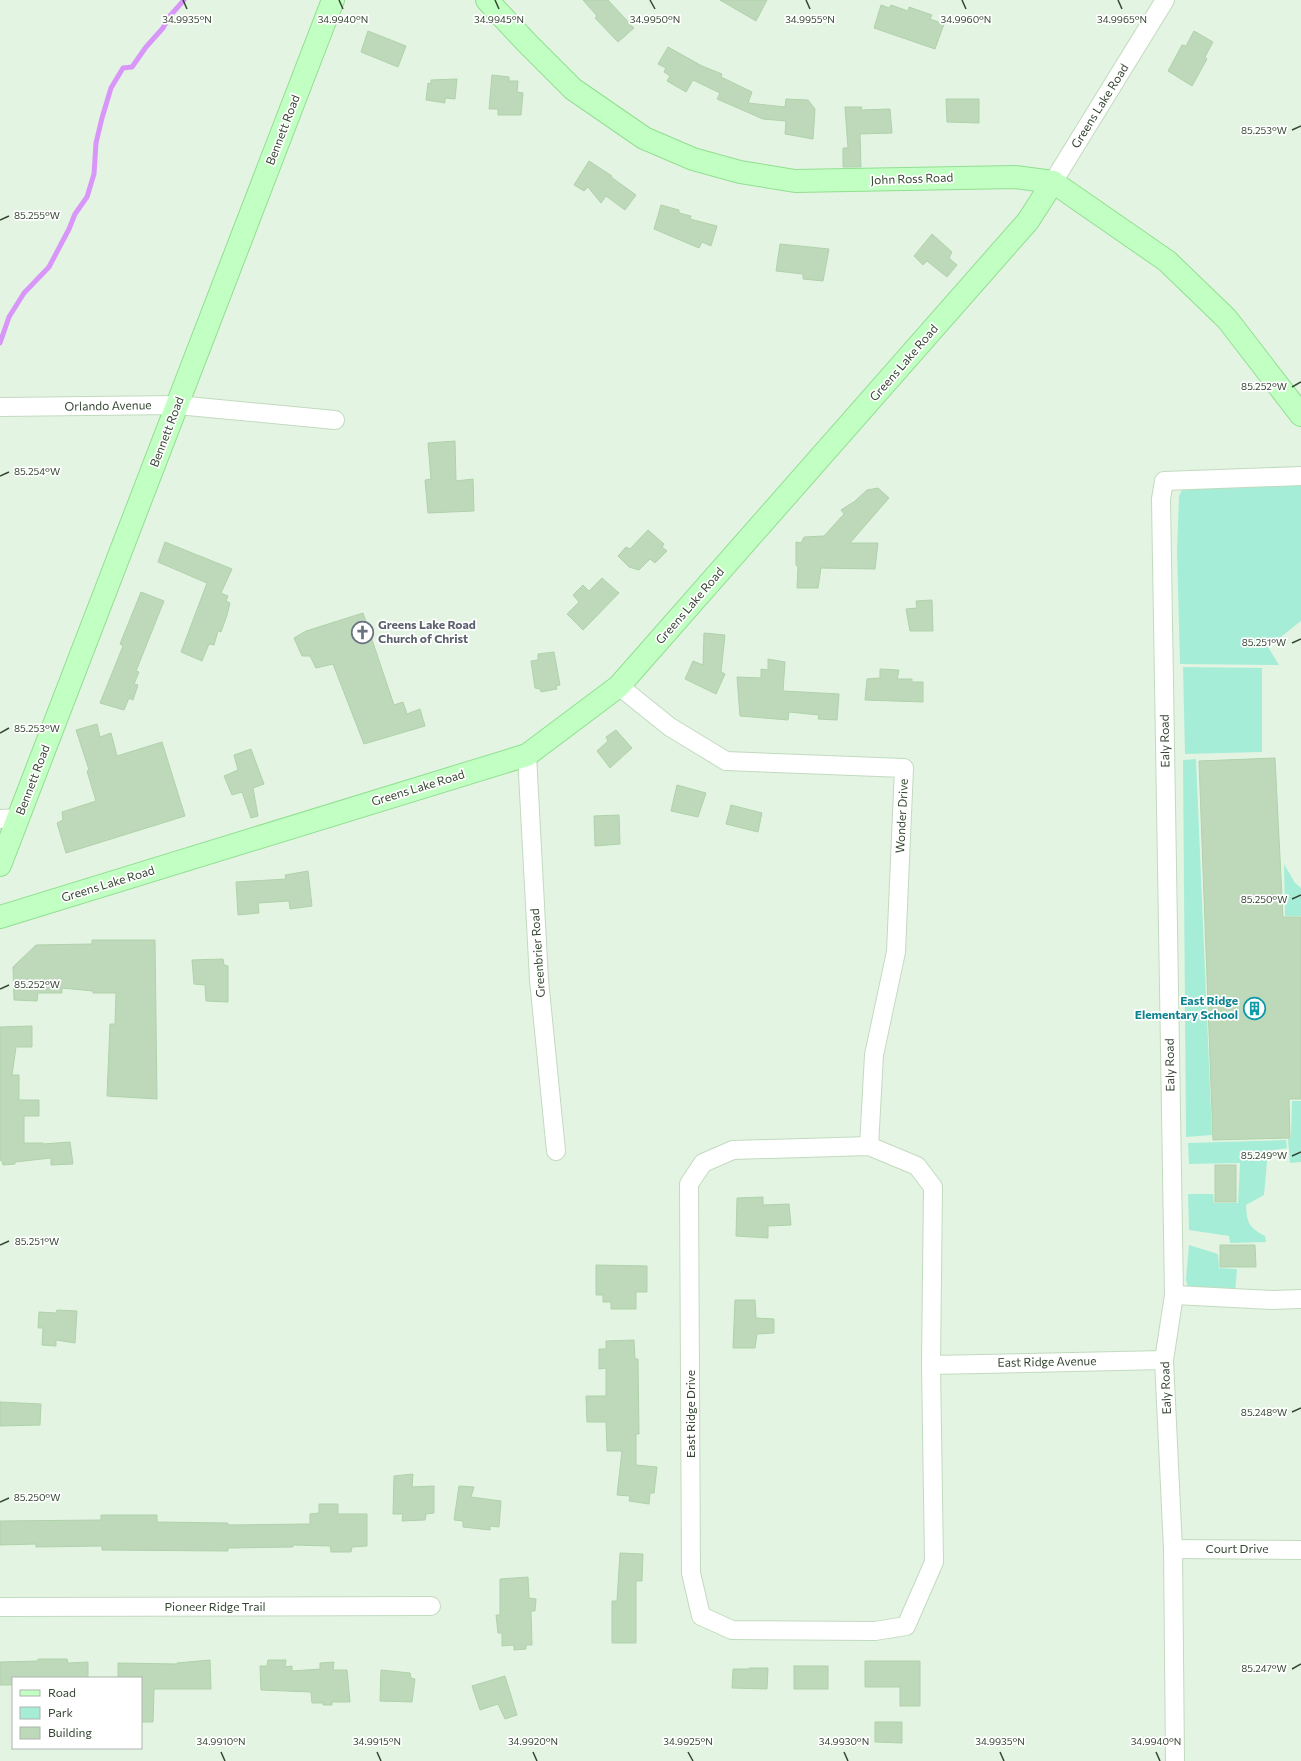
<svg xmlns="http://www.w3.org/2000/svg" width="1301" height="1761" font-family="Commissioner,sans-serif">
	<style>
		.green { fill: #a6edd8 }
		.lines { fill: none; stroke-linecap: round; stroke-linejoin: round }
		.stream { stroke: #d897f8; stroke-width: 5 }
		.building { fill: #bed9ba; stroke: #afd2aa }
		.street-casing { stroke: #c1dbbe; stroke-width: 20 }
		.secondary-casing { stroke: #91df91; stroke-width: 24 }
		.street { stroke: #fff; stroke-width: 18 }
		.secondary { stroke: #c1ffc2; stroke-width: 22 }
		.ticks { fill: none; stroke: #354632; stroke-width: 1.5 }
		.labels { text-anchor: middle; stroke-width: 3.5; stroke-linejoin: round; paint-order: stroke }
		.street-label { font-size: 12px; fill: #354632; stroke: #fff }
		.worship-label { font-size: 12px; font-weight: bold; fill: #5b616d; stroke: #fff; text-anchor: start }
		.culture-label { font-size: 12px; font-weight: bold; fill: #0d838f; stroke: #fff; text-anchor: end }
		.ticks-label { font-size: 10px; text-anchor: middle; fill: #354632; stroke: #fff; stroke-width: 3.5; stroke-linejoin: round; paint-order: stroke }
	</style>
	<rect width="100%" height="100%" fill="#e4f4e3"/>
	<g class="green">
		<path d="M1301 480V621L1268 647 1279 665 1180 664 1177 551 1179 496 1182 490 1189 484Z"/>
		<path d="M1183 667 1262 668V752L1185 754Z"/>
		<path d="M1196 759 1212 1135 1186 1137 1183 760Z"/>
		<path d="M1284 864 1295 883 1301 888V916H1285Z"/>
		<path d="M1292 1101H1301V1162L1290 1163 1288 1139 1291 1138Z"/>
		<path d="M1286 1140 1287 1148 1268 1151 1264 1195 1246 1205C1247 1224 1249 1227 1265 1236L1266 1242 1230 1243 1229 1236 1189 1230 1188 1194H1213L1214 1203H1238L1240 1163 1189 1164 1188 1143Z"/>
		<path d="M1189 1245 1218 1254 1219 1268 1237 1269 1235 1293 1188 1289 1186 1279Z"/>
	</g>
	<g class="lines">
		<path class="stream" d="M0 343 9 317 24 293 49 267 69 229 75 214 87 197 94 174 96 143 102 118 111 88 123 68 132 67 146 47 163 28 169 17 184 0"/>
	</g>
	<g class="building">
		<path d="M583 0H608L634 28 618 42 595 18 597 16Z"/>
		<path d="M720 0H767L756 21Z"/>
		<path d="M881 5 889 8 891 5 908 11 909 7 932 15 930 19 944 24 935 49 874 28Z"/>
		<path d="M368 31 406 46 398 67 361 52Z"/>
		<path d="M1194 31 1213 42 1205 57 1207 59 1192 86 1168 71 1182 45 1186 46Z"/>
		<path d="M668 47 702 66 722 74 721 77 752 92 748 103 785 107 786 99 808 100 815 109 813 139 785 134 786 121 763 119 717 99 720 93 693 80 686 92 667 81 670 76 664 72 666 68 658 64Z"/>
		<path d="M492 75 509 77V81H518L517 92 523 93 521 115H498V109H489Z"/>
		<path d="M457 79 455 99 445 98V103L426 100 428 83 431 84V80Z"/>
		<path d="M946 99H979V123L947 122Z"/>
		<path d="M845 107H862L861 110 890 109 892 133 860 134 861 167H843V148H848Z"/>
		<path d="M589 161 612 176 611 177 636 195 625 210 606 196 601 203 588 187 584 191 574 185Z"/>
		<path d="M661 205 679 210V213L691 216 690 219 717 226 711 246 702 242 699 248 654 229Z"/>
		<path d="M932 234 952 252 949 258 957 265 947 277 927 261 923 265 914 256Z"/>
		<path d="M780 244 829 249 823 281 803 279V274L776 271Z"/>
		<path d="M455 441 456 481 473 479 474 511 428 513 425 480 431 479 428 443Z"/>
		<path d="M878 488 889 498 850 543H878L875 569 821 568 818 588H797L798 567 796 565V542L801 543 804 537 824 536 844 514 841 510 855 501 867 490Z"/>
		<path d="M648 530 664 544 662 547 667 551 655 563 650 559 639 570 629 567 618 556 626 547 630 549Z"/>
		<path d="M165 542 232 569 221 593 228 596 226 601 230 603 227 615 221 632 218 631 214 645 209 644 202 661 181 652 207 583 158 562Z"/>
		<path d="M602 578 619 593 583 630 567 614 579 602 573 595 583 585 589 591Z"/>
		<path d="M141 592 164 601 136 671 139 672 134 684 138 685 133 700 129 698 124 710 100 703 123 646 120 644Z"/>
		<path d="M932 600 933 631H910L906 609 917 608 916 601Z"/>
		<path d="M363 613 394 705 403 702 407 714 420 709 425 726 364 744 333 664 316 668 310 656H302L294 638 306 631Z"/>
		<path d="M704 633 725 635 721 672 725 674 716 694 685 679 693 661 703 665Z"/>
		<path d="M554 652 560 685 556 686 557 689 541 692 540 689 535 688 531 661 538 660V654Z"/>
		<path d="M768 659 785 662 783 691 839 694 837 720 818 719 819 715 789 712 788 720 740 716 737 677 761 678V669L768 670Z"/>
		<path d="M880 669 899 670 897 679H912V682H923V702L865 700 867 679 880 678Z"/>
		<path d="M97 724 100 737 111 733 117 756 162 742 185 816 66 853 57 823 63 820 62 812 96 801 87 771 89 770 76 730Z"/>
		<path d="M616 730 632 748 610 768 597 751 608 741 606 737Z"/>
		<path d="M251 749 264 784 253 788 258 816 251 818 242 792 232 795 224 776 238 770 234 755Z"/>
		<path d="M1275 758 1283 917H1301V1099H1289L1290 1138 1213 1140 1199 761Z"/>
		<path d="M677 785 706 793 698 817 671 811Z"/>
		<path d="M731 805 762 813 758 832 726 824Z"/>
		<path d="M619 815 620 844 595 846 594 816Z"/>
		<path d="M308 871 312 906 290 909 289 901 258 903 259 913 238 915 236 882 286 879 285 875Z"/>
		<path d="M92 940H155L157 1099 107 1096 110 1024H115L116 993H93V991L62 988V993H38L37 1001 14 1000 13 967 36 945 92 944Z"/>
		<path d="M223 959 224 965 228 966V1002L206 1001 205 985 194 984 192 960Z"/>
		<path d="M32 1026V1047H16L12 1075H19V1100H39V1116H24V1143H43V1144L70 1142 73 1164 51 1165V1158L15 1162V1164L3 1165 2 1161 0 1160V1027Z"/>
		<rect x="1215" y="1165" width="21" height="37"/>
		<path d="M763 1197V1205L789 1204 791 1225 768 1226V1238L736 1236 737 1198Z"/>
		<path d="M1220 1245H1255L1256 1267H1220Z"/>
		<path d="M596 1265 647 1266V1292H636V1309H611V1302H603V1295H596Z"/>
		<path d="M735 1300H755L756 1318 774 1319V1333L757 1334 755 1348H733Z"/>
		<path d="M57 1310 77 1311 75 1343 56 1340V1346L42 1345 43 1328H38L39 1312 56 1313Z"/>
		<path d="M634 1340 635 1359H638L639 1434H636V1465L657 1467 654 1493H650L649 1504 629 1501 630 1496 617 1495 622 1451H607L606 1422H587L586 1396H606V1368L599 1369V1349H606V1341Z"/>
		<path d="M0 1402 41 1404 40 1425 0 1426Z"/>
		<path d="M413 1474 412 1487 434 1486V1513L426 1514 425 1520 402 1521 403 1514H393L394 1476Z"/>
		<path d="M459 1486 474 1487 471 1497 501 1501 499 1527 490 1526V1530L463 1527V1521L454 1520Z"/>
		<path d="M319 1504H338V1514H367V1546L352 1547 351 1552H331L330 1546 293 1545V1547L228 1548V1551L102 1550V1546L36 1547V1544L0 1545V1521L101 1520V1515H157V1522L228 1523V1525L310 1524V1514L319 1513Z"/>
		<path d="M620 1553 643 1554 642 1581H636V1643H612V1601H617Z"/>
		<path d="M528 1577 529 1598 536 1599 535 1611H531L532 1645H526V1649L514 1650V1645L502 1646V1633H498L496 1615H500V1579Z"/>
		<path d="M38 1659H67L68 1663 88 1662V1678H13V1685H0V1662L38 1661Z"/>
		<path d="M210 1660 211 1689H154L153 1722H141V1678H118V1663L177 1664V1663Z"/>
		<path d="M268 1660H286L285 1667 292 1666V1671L320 1669V1663L334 1662 333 1670H347L350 1702H332V1705H323V1703H312L311 1692 261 1690 260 1666H267Z"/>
		<path d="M865 1661H920V1706H900V1687H865Z"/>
		<rect x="794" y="1666" width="34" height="23"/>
		<path d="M749 1668H768L767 1689 732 1688 733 1669H749Z"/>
		<path d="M381 1670 410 1673 411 1678 415 1679 412 1702 380 1701Z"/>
		<path d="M505 1676 517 1715 505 1719 498 1704 480 1710 472 1686Z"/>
		<path d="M875 1722H902V1743L875 1742Z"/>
	</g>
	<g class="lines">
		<defs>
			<g id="street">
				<path d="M1053 182 1165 0"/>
				<path d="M0 407 177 405 335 420"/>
				<path d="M619 686 670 727 726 761 904 768 896 952 874 1055 869 1146"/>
				<path d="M527 755 539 980 556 1151"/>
				<path d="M0 819 19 818"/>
				<path d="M869 1146 917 1166 933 1187 931 1365 934 1562 906 1626 875 1631 732 1630 701 1616 691 1573 689 1184 703 1163 733 1150Z"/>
				<path d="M1174 1295 1272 1300 1301 1299"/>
				<path d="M931 1365 1164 1360"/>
				<path d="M1173 1549 1301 1550"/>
				<path d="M0 1607 431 1606"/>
				<path d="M1175 1761 1173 1549 1164 1360 1174 1295 1161 499 1164 481 1301 476"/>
			</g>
			<g id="secondary">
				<path d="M487 0 526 42 573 89 644 138 693 159 740 172 795 181 1015 177 1053 182 1167 261 1227 319 1301 415"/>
				<path d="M0 865 333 0"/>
				<path d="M0 917 527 755 619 686 1028 221 1053 182"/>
			</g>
		</defs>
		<use href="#street" class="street-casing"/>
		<use href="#secondary" class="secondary-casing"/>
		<use href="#street" class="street"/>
		<use href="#secondary" class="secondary"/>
	</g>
	<path class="ticks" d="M183 0 187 9M339 0 343 9M495 0 499 9M650 0 655 9M806 0 810 9M962 0 966 9M1118 0 1122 9M1292 130 1301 126M0 220 9 216M1292 387 1301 382M0 476 9 472M1292 643 1301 639M0 733 9 728M1292 899 1301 895M0 989 9 985M1292 1156 1301 1152M0 1245 9 1241M1292 1412 1301 1408M0 1502 9 1498M1292 1669 1301 1664M221 1752 225 1761M377 1752 381 1761M533 1752 537 1761M688 1752 693 1761M844 1752 848 1761M1000 1752 1004 1761M1156 1752 1160 1761"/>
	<defs>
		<symbol id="church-ring" viewBox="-11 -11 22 22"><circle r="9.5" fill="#fff" stroke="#6b7280" stroke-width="1.5"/><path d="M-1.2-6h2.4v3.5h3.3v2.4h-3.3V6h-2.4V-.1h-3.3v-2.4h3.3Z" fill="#6b7280"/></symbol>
		<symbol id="building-ring" viewBox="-11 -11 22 22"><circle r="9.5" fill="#fff" stroke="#0f9aa8" stroke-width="1.5"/><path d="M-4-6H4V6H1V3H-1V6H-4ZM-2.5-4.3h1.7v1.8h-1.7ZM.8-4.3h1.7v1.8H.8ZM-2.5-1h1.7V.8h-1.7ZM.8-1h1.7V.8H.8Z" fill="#0f9aa8"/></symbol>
	</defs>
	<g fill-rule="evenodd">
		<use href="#church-ring" x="350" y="620" width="25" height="25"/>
		<use href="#building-ring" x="1242" y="996" width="25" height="25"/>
	</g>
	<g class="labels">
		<g class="street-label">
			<text transform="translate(1100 106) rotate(-58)" y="4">Greens Lake Road</text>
			<text transform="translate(283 130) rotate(-69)" y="4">Bennett Road</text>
			<text transform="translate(912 179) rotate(-2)" y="4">John Ross Road</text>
			<text transform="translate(904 363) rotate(-49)" y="4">Greens Lake Road</text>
			<text transform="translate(108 406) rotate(-1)" y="4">Orlando Avenue</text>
			<text transform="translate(167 432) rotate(-69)" y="4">Bennett Road</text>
			<text transform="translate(690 606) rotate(-49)" y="4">Greens Lake Road</text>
			<text transform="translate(1165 741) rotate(-91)" y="4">Ealy Road</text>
			<text transform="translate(33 780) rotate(-69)" y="4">Bennett Road</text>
			<text transform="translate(418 788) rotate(-17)" y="4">Greens Lake Road</text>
			<text transform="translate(902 816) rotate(-87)" y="4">Wonder Drive</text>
			<text transform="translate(108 884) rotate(-17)" y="4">Greens Lake Road</text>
			<text transform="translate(538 953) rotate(-94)" y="4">Greenbrier Road</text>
			<text transform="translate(1170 1065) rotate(-91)" y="4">Ealy Road</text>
			<text transform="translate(1047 1362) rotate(-1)" y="4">East Ridge Avenue</text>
			<text transform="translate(1166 1388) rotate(-92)" y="4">Ealy Road</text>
			<text transform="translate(691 1414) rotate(-90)" y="4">East Ridge Drive</text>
			<text x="1237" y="1553">Court Drive</text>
			<text x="215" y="1611">Pioneer Ridge Trail</text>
		</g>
		<g class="worship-label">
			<text x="378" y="629">Greens Lake Road<tspan x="378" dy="14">Church of Christ</tspan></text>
		</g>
		<g class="culture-label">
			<text x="1238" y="1005">East Ridge<tspan x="1238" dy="14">Elementary School</tspan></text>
		</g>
	</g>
	<g class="ticks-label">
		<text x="187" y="23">34.9935°N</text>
		<text x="343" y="23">34.9940°N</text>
		<text x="499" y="23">34.9945°N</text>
		<text x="655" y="23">34.9950°N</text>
		<text x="810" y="23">34.9955°N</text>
		<text x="966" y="23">34.9960°N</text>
		<text x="1122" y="23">34.9965°N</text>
		<text x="1264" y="134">85.253°W</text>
		<text x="37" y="219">85.255°W</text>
		<text x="1264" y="390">85.252°W</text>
		<text x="37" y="475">85.254°W</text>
		<text x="1264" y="646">85.251°W</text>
		<text x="37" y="732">85.253°W</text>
		<text x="1264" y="903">85.250°W</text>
		<text x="37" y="988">85.252°W</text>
		<text x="1264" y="1159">85.249°W</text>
		<text x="37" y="1245">85.251°W</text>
		<text x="1264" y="1416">85.248°W</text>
		<text x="37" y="1501">85.250°W</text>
		<text x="1264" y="1672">85.247°W</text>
		<text x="221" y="1745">34.9910°N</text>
		<text x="377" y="1745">34.9915°N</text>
		<text x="533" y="1745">34.9920°N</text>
		<text x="688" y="1745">34.9925°N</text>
		<text x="844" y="1745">34.9930°N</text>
		<text x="1000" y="1745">34.9935°N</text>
		<text x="1156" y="1745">34.9940°N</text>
	</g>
	<rect x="12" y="1677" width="130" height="72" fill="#ffffff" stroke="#aeb5ad"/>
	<rect x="20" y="1690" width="20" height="6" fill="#c1ffc2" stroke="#aeb5ad"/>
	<text x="48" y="1697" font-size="12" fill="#354632">Road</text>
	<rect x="20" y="1707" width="20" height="12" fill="#a6edd8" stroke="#aeb5ad"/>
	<text x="48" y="1717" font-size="12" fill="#354632">Park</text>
	<rect x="20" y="1727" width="20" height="12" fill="#bed9ba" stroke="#aeb5ad"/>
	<text x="48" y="1737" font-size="12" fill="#354632">Building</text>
</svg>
